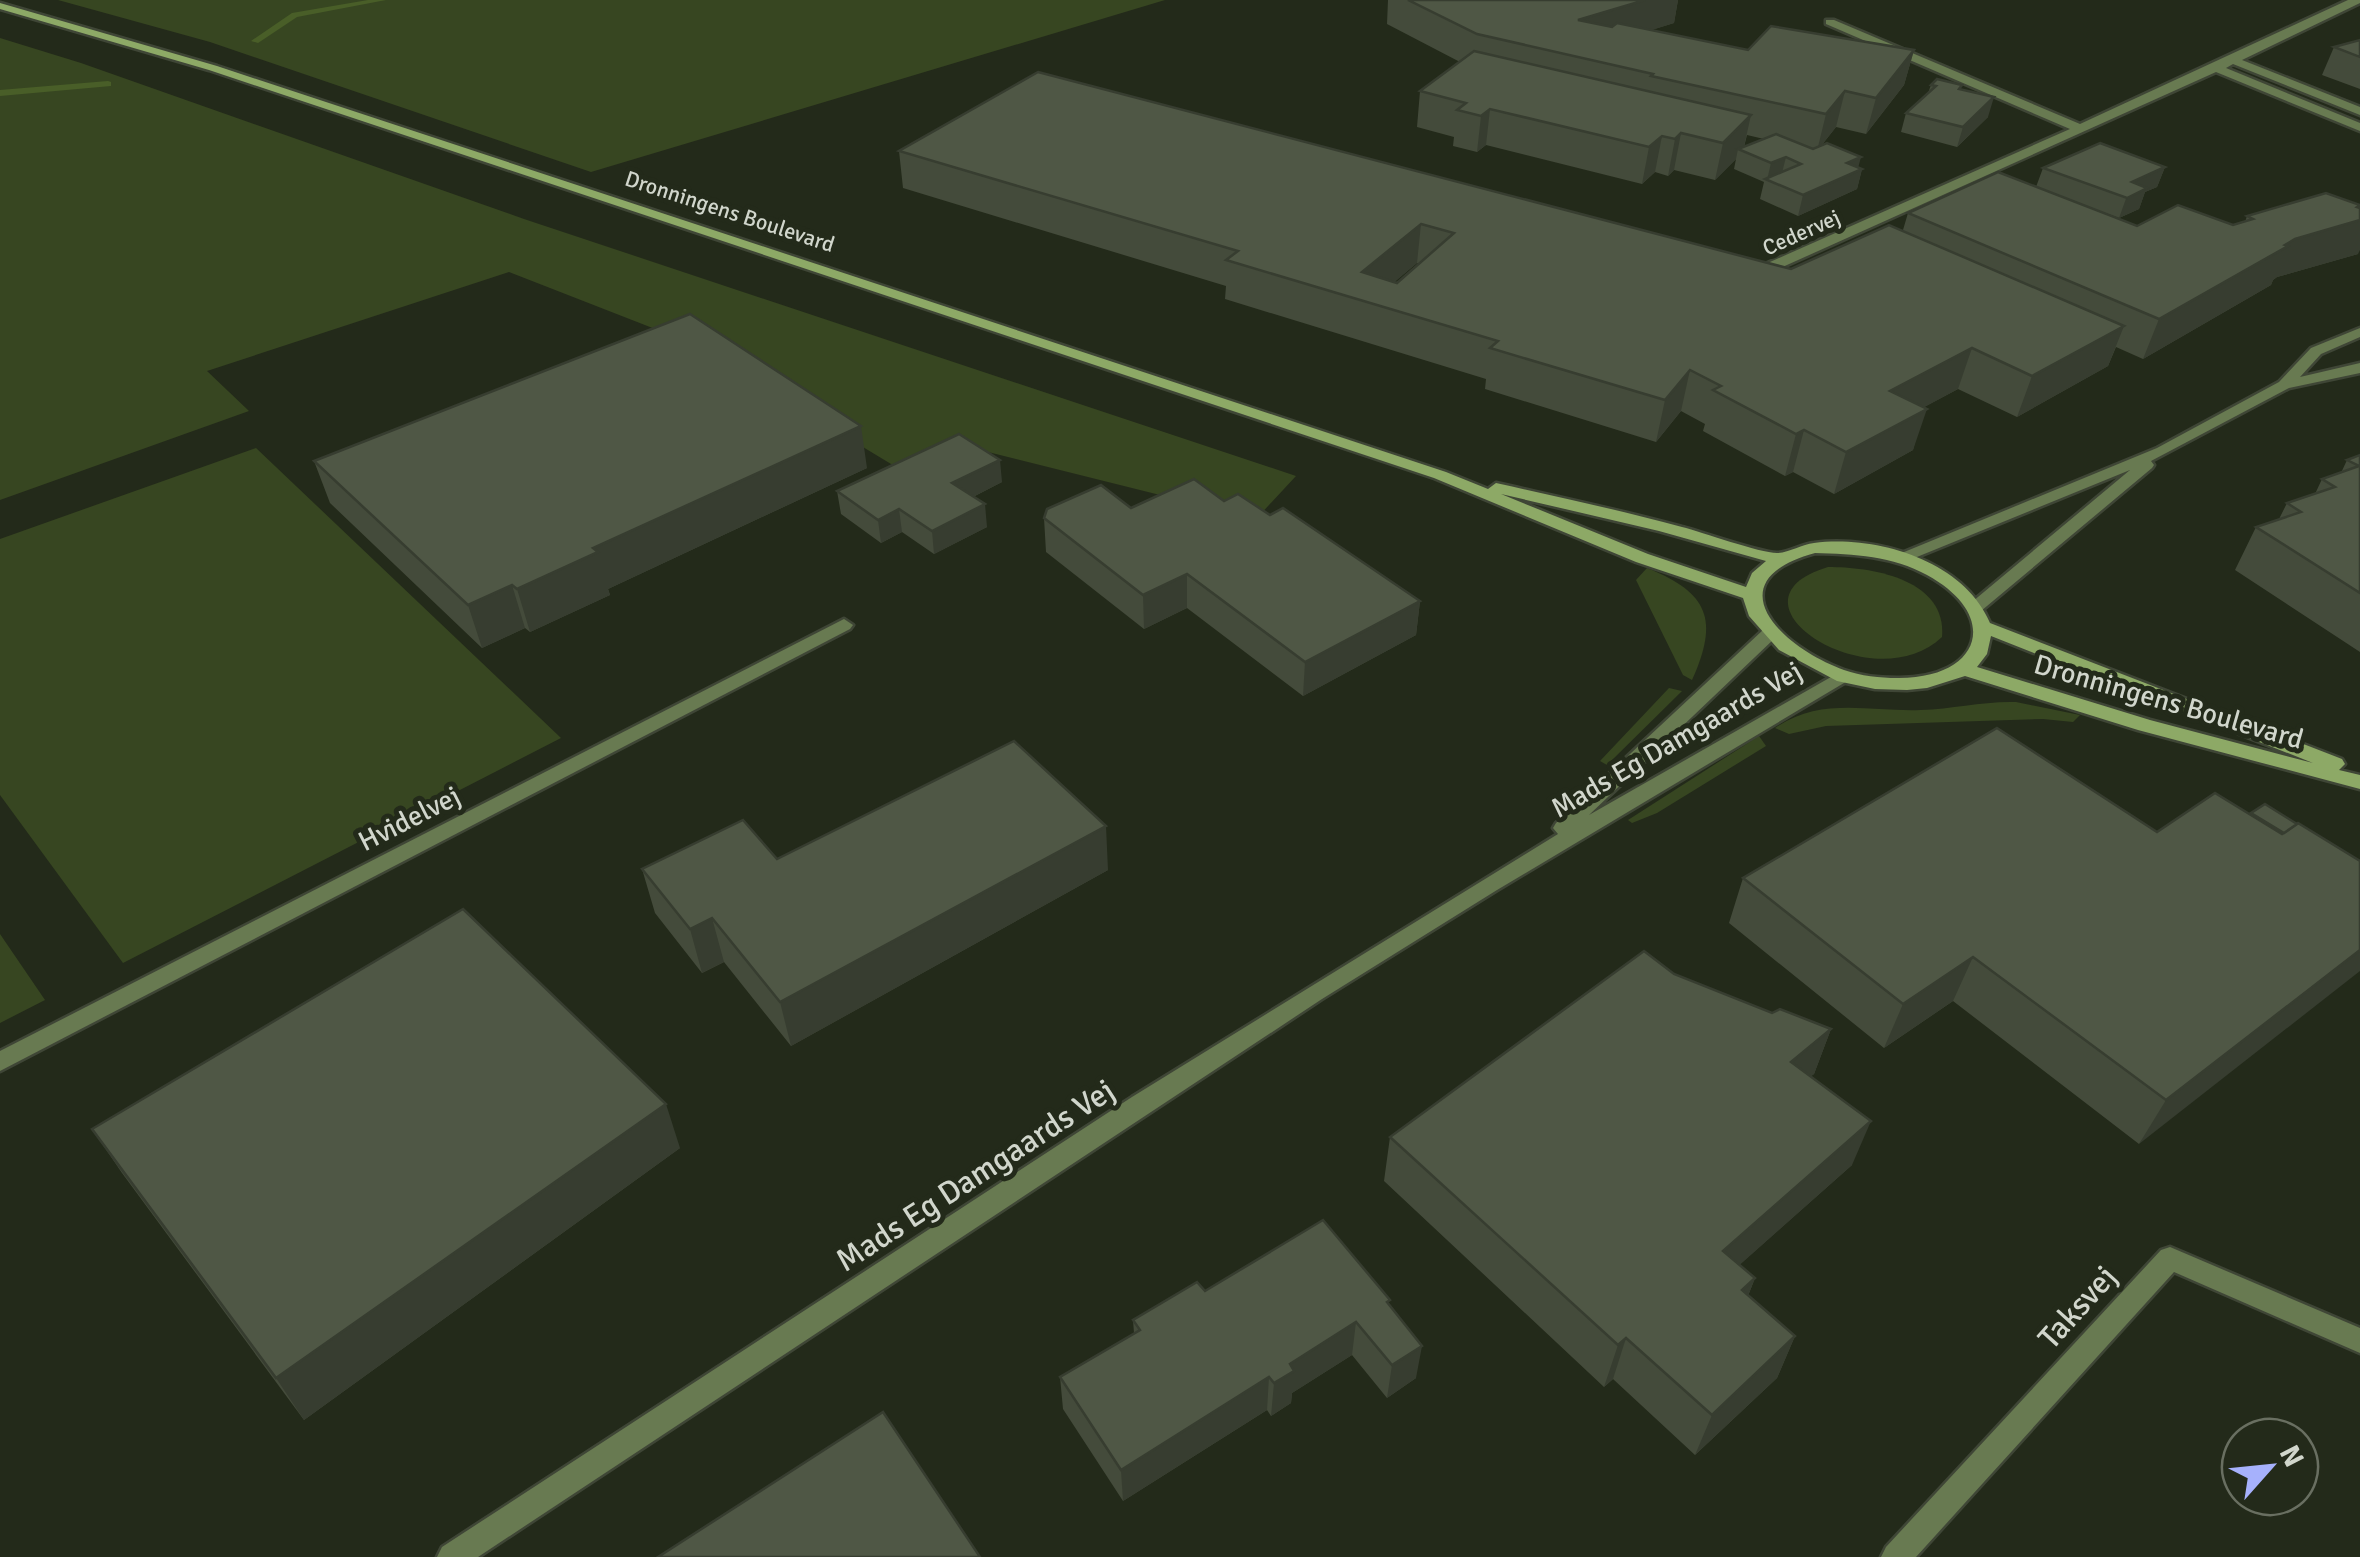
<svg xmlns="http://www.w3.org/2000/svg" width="2360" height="1557" font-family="Signika,sans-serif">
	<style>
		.green { fill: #374621 }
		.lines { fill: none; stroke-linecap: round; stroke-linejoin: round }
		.stream { fill: #495e28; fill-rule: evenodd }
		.minor-casing { stroke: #3f4636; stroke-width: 5 }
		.secondary-casing { stroke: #3f4636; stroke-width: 5 }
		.minor { fill: #687a51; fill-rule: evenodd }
		.secondary { fill: #8da966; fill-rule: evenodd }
		.wall { fill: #444b3b; fill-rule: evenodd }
		.shaded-wall { fill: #373d30 }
		.building { fill: #4f5745; stroke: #373d30; stroke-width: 2.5; fill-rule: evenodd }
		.labels { text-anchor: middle; stroke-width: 10; stroke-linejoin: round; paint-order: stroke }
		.far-street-label { font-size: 22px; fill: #d1d6cc; stroke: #232a1a }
		.street-label { font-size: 28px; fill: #d1d6cc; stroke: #232a1a }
		.near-street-label { font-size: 32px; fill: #d1d6cc; stroke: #232a1a }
	</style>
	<rect width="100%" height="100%" fill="#232a1a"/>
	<g class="green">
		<path d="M58 0H1165L591 172 210 42Z"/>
		<path d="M0 38 81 63 524 219 1296 476 1256 519 960 445 896 467 691 343 509 272 207 371 249 411 0 500Z"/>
		<path d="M256 448 561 738 123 963 0 795V539Z"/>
		<path d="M1828 567C1872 567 1947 579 1942 637 1872 703 1714 601 1828 567Z"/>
		<path d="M1647 568C1709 593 1719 620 1692 680L1683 675 1636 580Z"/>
		<path d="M1669 688 1682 691 1607 765 1600 761Z"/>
		<path d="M2016 702 2080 715 2073 722 2043 719 1826 726 1789 734 1775 728C1821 696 1869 712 1921 710 1953 709 1983 701 2016 702Z"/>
		<path d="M1759 736 1766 746 1657 813 1632 823 1628 820Z"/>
		<path d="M0 934 45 1000 0 1023Z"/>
	</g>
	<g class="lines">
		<g class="stream">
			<path d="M368 0H386L297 17 258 43 251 41 292 13Z"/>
			<path d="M108 81 111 82V86L0 96V90Z"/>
		</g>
		<defs>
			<g id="minor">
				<path d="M2348 0H2360V3L2242 60 2360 107V115L2233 64 2226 68 2360 123V131L2216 72 1767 274 1746 269 1753 265 1761 266 2070 129 1826 24V20H1834L2080 124Z"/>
				<path d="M2360 328V337L2321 354 2300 377 2360 363V373L2289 388 2151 461 2154 465 2152 468 1981 611H1969L1966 607 2130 470 1907 561 1901 562 1892 557 2157 448 2279 382 2311 348Z"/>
				<path d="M844 619 853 625 850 629 0 1071V1051Z"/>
				<path d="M1769 628 1778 634 1775 638 1589 815 1838 673H1852L1854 677 1497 890 1322 999 478 1557H437L442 1547 1132 1097 1558 834 1553 828 1556 823 1763 630Z"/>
				<path d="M2170 1247 2360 1328V1353L2174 1272 1916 1557H1881L1886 1547 2161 1250Z"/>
			</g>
			<path id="secondary" d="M0 3 217 66 1446 472 1488 489 1496 483C1558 497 1620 510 1682 527 1702 532 1760 553 1777 553 1789 553 1802 544 1814 543 1877 535 1964 561 1990 623L2342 759 2345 764 2339 770 2360 775V789L2138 730 1965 676 1927 688 1907 690 1875 689 1837 681 1779 650 1749 616 1743 598 1636 562 1434 478 209 70 0 9ZM1501 494 1659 531 1766 561 1752 573 1746 587 1648 554ZM1815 553C1854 554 1893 556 1927 575 2002 616 1981 679 1897 678 1880 678 1861 676 1844 670 1782 648 1712 581 1815 553ZM1991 636 2313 763 2150 720 1977 667 1987 654Z"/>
		</defs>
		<use href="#minor" class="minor-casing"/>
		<use href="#secondary" class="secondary-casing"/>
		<use href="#minor" class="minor"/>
		<use href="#secondary" class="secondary"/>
	</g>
	<g class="wall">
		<path d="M1388 0H1678L1674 23 1651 30 1748 50H1914L1904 85 1866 134 1836 127 1821 146 1862 169 1857 189 1798 216 1760 199 1764 182 1734 169 1736 159 1715 180 1674 170 1668 176 1655 172 1642 184 1486 145 1477 152 1453 146 1454 137 1417 127 1420 91 1460 62 1387 24ZM1747 135 1764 139 1744 147Z"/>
		<path d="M2360 40V89L2322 75 2334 47Z"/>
		<path d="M1931 85 1961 89 1988 117 1957 147 1901 132 1906 113 1928 93Z"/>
		<path d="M899 151 1791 269 1903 230 1908 213 2036 187 2043 168 2165 167 2157 187 2145 192 2139 209 2119 218 2086 206 2137 226 2233 225 2245 222 2247 216 2358 254 2277 277 2273 280 2271 285 2143 359 2116 347 2108 366 2017 417 1958 389 1924 407 1913 450 1834 494 1793 472 1785 476 1703 431 1705 424 1681 411 1656 442 1485 389 1486 379 1225 299 1226 286 903 188ZM1417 263 1419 264 1397 283 1394 282Z"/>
		<path d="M2360 455V652L2235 570 2256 527 2279 519 2287 503 2315 494 2322 479 2341 473 2347 460Z"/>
		<path d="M314 461 867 468 608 589 610 595 530 632 525 628 482 648 330 503Z"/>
		<path d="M1002 482 973 497 987 527 934 554 902 532 881 543 841 514 837 491Z"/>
		<path d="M1224 501 1270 515 1420 601 1416 635 1303 696 1187 608 1144 629 1046 552 1044 518 1131 508Z"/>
		<path d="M2251 813 2360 861 2139 1144 1953 1001 1884 1048 1729 923 1743 878 2157 832 2250 815Z"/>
		<path d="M777 859 1108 870 791 1046 724 962 702 973 655 913 642 869Z"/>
		<path d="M1674 974 1772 1013 1831 1029 1814 1074 1811 1076 1852 1165 1739 1265 1755 1278 1748 1296 1795 1336 1777 1378 1695 1455 1613 1379 1604 1387 1384 1181 1390 1137Z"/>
		<path d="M92 1129 680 1148 304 1420 122 1173Z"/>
		<path d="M1205 1291 1389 1306 1416 1378 1387 1398 1352 1355 1292 1393 1291 1403 1271 1416 1267 1410 1123 1501 1063 1409 1060 1377 1134 1333 1133 1320Z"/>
	</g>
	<g class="shaded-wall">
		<path d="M1645 0H1678L1674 23 1573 55 1578 20Z"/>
		<path d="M1914 50 1904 85 1866 134 1876 98Z"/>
		<path d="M1845 91 1836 127 1817 151 1826 114Z"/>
		<path d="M1994 97 1988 117 1957 147 1963 127Z"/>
		<path d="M1490 109 1486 145 1477 152 1481 116Z"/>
		<path d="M1751 115 1743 151 1738 149 1736 159 1715 180 1723 143Z"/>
		<path d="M1681 133 1674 170 1668 176 1675 139Z"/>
		<path d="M1662 136 1655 172 1642 184 1649 147Z"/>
		<path d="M1786 157 1781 177 1767 180 1771 163Z"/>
		<path d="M1861 157 1857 172 1862 169 1857 189 1798 216 1803 195 1847 163Z"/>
		<path d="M2165 167 2157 187 2145 192 2139 209 2119 218 2132 182Z"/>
		<path d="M2360 206V250L2358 254 2277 277 2273 280 2271 285 2143 359 2159 319 2285 245Z"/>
		<path d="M1421 224 1417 263 1370 303 1362 272Z"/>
		<path d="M2124 326 2108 366 2017 417 2032 376Z"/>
		<path d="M1972 348 1958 389 1878 432 1890 391Z"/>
		<path d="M1690 370 1681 411 1656 442 1665 400Z"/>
		<path d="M1927 409 1913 450 1834 494 1846 452Z"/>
		<path d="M861 426 867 468 608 589 610 595 530 632 517 589 593 548Z"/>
		<path d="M1804 430 1793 472 1785 476 1796 434Z"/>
		<path d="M1000 460 1002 482 955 506 952 483Z"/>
		<path d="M985 504 987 527 934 554 932 531Z"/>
		<path d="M899 509 902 532 881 543 878 520Z"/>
		<path d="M1187 574V608L1144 629 1143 595Z"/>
		<path d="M512 585 525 628 482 648 468 605Z"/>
		<path d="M1420 601 1416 635 1303 696 1305 662Z"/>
		<path d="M1106 826 1108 870 791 1046 780 1002Z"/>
		<path d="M712 918 724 962 702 973 690 929Z"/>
		<path d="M2360 950V971L2139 1144 2166 1100Z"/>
		<path d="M1973 957 1953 1001 1884 1048 1903 1004Z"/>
		<path d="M1831 1029 1814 1074 1775 1106 1791 1062Z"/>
		<path d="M666 1104 680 1148 304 1420 276 1378Z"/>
		<path d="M1871 1121 1852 1165 1707 1294 1723 1251Z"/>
		<path d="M1755 1278 1738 1321 1742 1290Z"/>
		<path d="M1356 1322 1352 1355 1292 1393 1291 1403 1271 1416 1274 1383 1290 1364Z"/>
		<path d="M1795 1336 1777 1378 1695 1455 1712 1415Z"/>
		<path d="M1626 1338 1613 1379 1604 1387 1618 1345Z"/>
		<path d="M1422 1346 1416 1378 1387 1398 1392 1365Z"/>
		<path d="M1269 1377 1267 1410 1123 1501 1121 1470Z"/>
	</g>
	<g class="building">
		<path d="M1408 0H1645L1578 20 1612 27 1617 23 1748 50 1771 26 1914 50 1876 98 1845 91 1826 114 1651 76 1653 74 1477 34Z"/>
		<path d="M2360 40V57L2334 47Z"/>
		<path d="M1474 51 1751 115 1723 143 1681 133 1675 139 1662 136 1649 147 1490 109 1481 116 1457 110 1466 103 1420 91Z"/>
		<path d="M1038 72 1791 269 1889 225 2124 326 2032 376 1972 348 1890 391 1927 409 1846 452 1804 430 1796 434 1713 390 1721 386 1690 370 1665 400 1490 348 1498 341 1226 260 1238 251 899 151ZM1421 224 1454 233 1397 283 1362 272Z"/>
		<path d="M1937 79 1962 85 1959 89 1994 97 1963 127 1906 113 1936 86 1931 85Z"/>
		<path d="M1776 134 1813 149 1827 143 1861 157 1847 163 1862 169 1803 195 1765 179 1801 164 1786 157 1771 163 1738 149Z"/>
		<path d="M2100 143 2165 167 2132 182 2147 188 2127 198 2043 168Z"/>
		<path d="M1998 172 2137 226 2178 205 2233 225 2253 219 2247 216 2326 193 2360 205 2357 207 2360 208V220L2295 239 2285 245 2288 246 2159 319 1908 213Z"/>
		<path d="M690 314 861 426 593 548 598 552 517 589 512 585 468 605 314 461Z"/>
		<path d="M959 434 1000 460 952 483 985 504 932 531 899 509 878 520 837 491Z"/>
		<path d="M2360 455V593L2256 527 2301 512 2287 503 2335 487 2322 479 2359 466 2347 460Z"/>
		<path d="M1194 479 1224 501 1238 494 1270 515 1283 508 1420 601 1305 662 1187 574 1143 595 1044 518 1047 509 1101 485 1131 508Z"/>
		<path d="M1997 728 2157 832 2215 793 2282 834 2298 823 2360 861V950L2166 1100 1973 957 1903 1004 1743 878Z"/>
		<path d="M1014 741 1106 826 780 1002 712 918 690 929 642 869 743 820 777 859Z"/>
		<path d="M2265 804 2297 824 2284 833 2251 813Z"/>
		<path d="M463 909 666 1104 276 1378 92 1129Z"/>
		<path d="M1644 951 1674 974 1772 1013 1780 1009 1831 1029 1791 1062 1871 1121 1723 1251 1755 1278 1742 1290 1795 1336 1712 1415 1626 1338 1618 1345 1390 1137Z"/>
		<path d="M1323 1220 1390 1300 1387 1302 1422 1346 1392 1365 1356 1322 1290 1364 1294 1371 1274 1383 1269 1377 1121 1470 1060 1377 1140 1330 1133 1320 1197 1282 1205 1291Z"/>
		<path d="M883 1412 980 1557H658Z"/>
	</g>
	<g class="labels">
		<g class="far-street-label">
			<text transform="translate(730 211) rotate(18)" y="8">Dronningens Boulevard</text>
			<text transform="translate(1801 232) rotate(-24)" y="8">Cedervej</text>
		</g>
		<g class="street-label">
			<text transform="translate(2169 701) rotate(16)" y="10">Dronningens Boulevard</text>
			<text transform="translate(1676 739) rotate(-30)" y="10">Mads Eg Damgaards Vej</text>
			<text transform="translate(409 818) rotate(-27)" y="10">Hvidelvej</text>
		</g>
		<g class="near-street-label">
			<text transform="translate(975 1175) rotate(-33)" y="11">Mads Eg Damgaards Vej</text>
			<text transform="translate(2077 1307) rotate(-48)" y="11">Taksvej</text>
		</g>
	</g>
	<g transform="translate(2270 1467) rotate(63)"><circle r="48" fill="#232a1a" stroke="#696f61" stroke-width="2.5"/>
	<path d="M0-8L18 38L0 25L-18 38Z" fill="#a6b1fc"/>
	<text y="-15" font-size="28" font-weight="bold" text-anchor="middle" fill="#d1d6cc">N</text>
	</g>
</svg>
